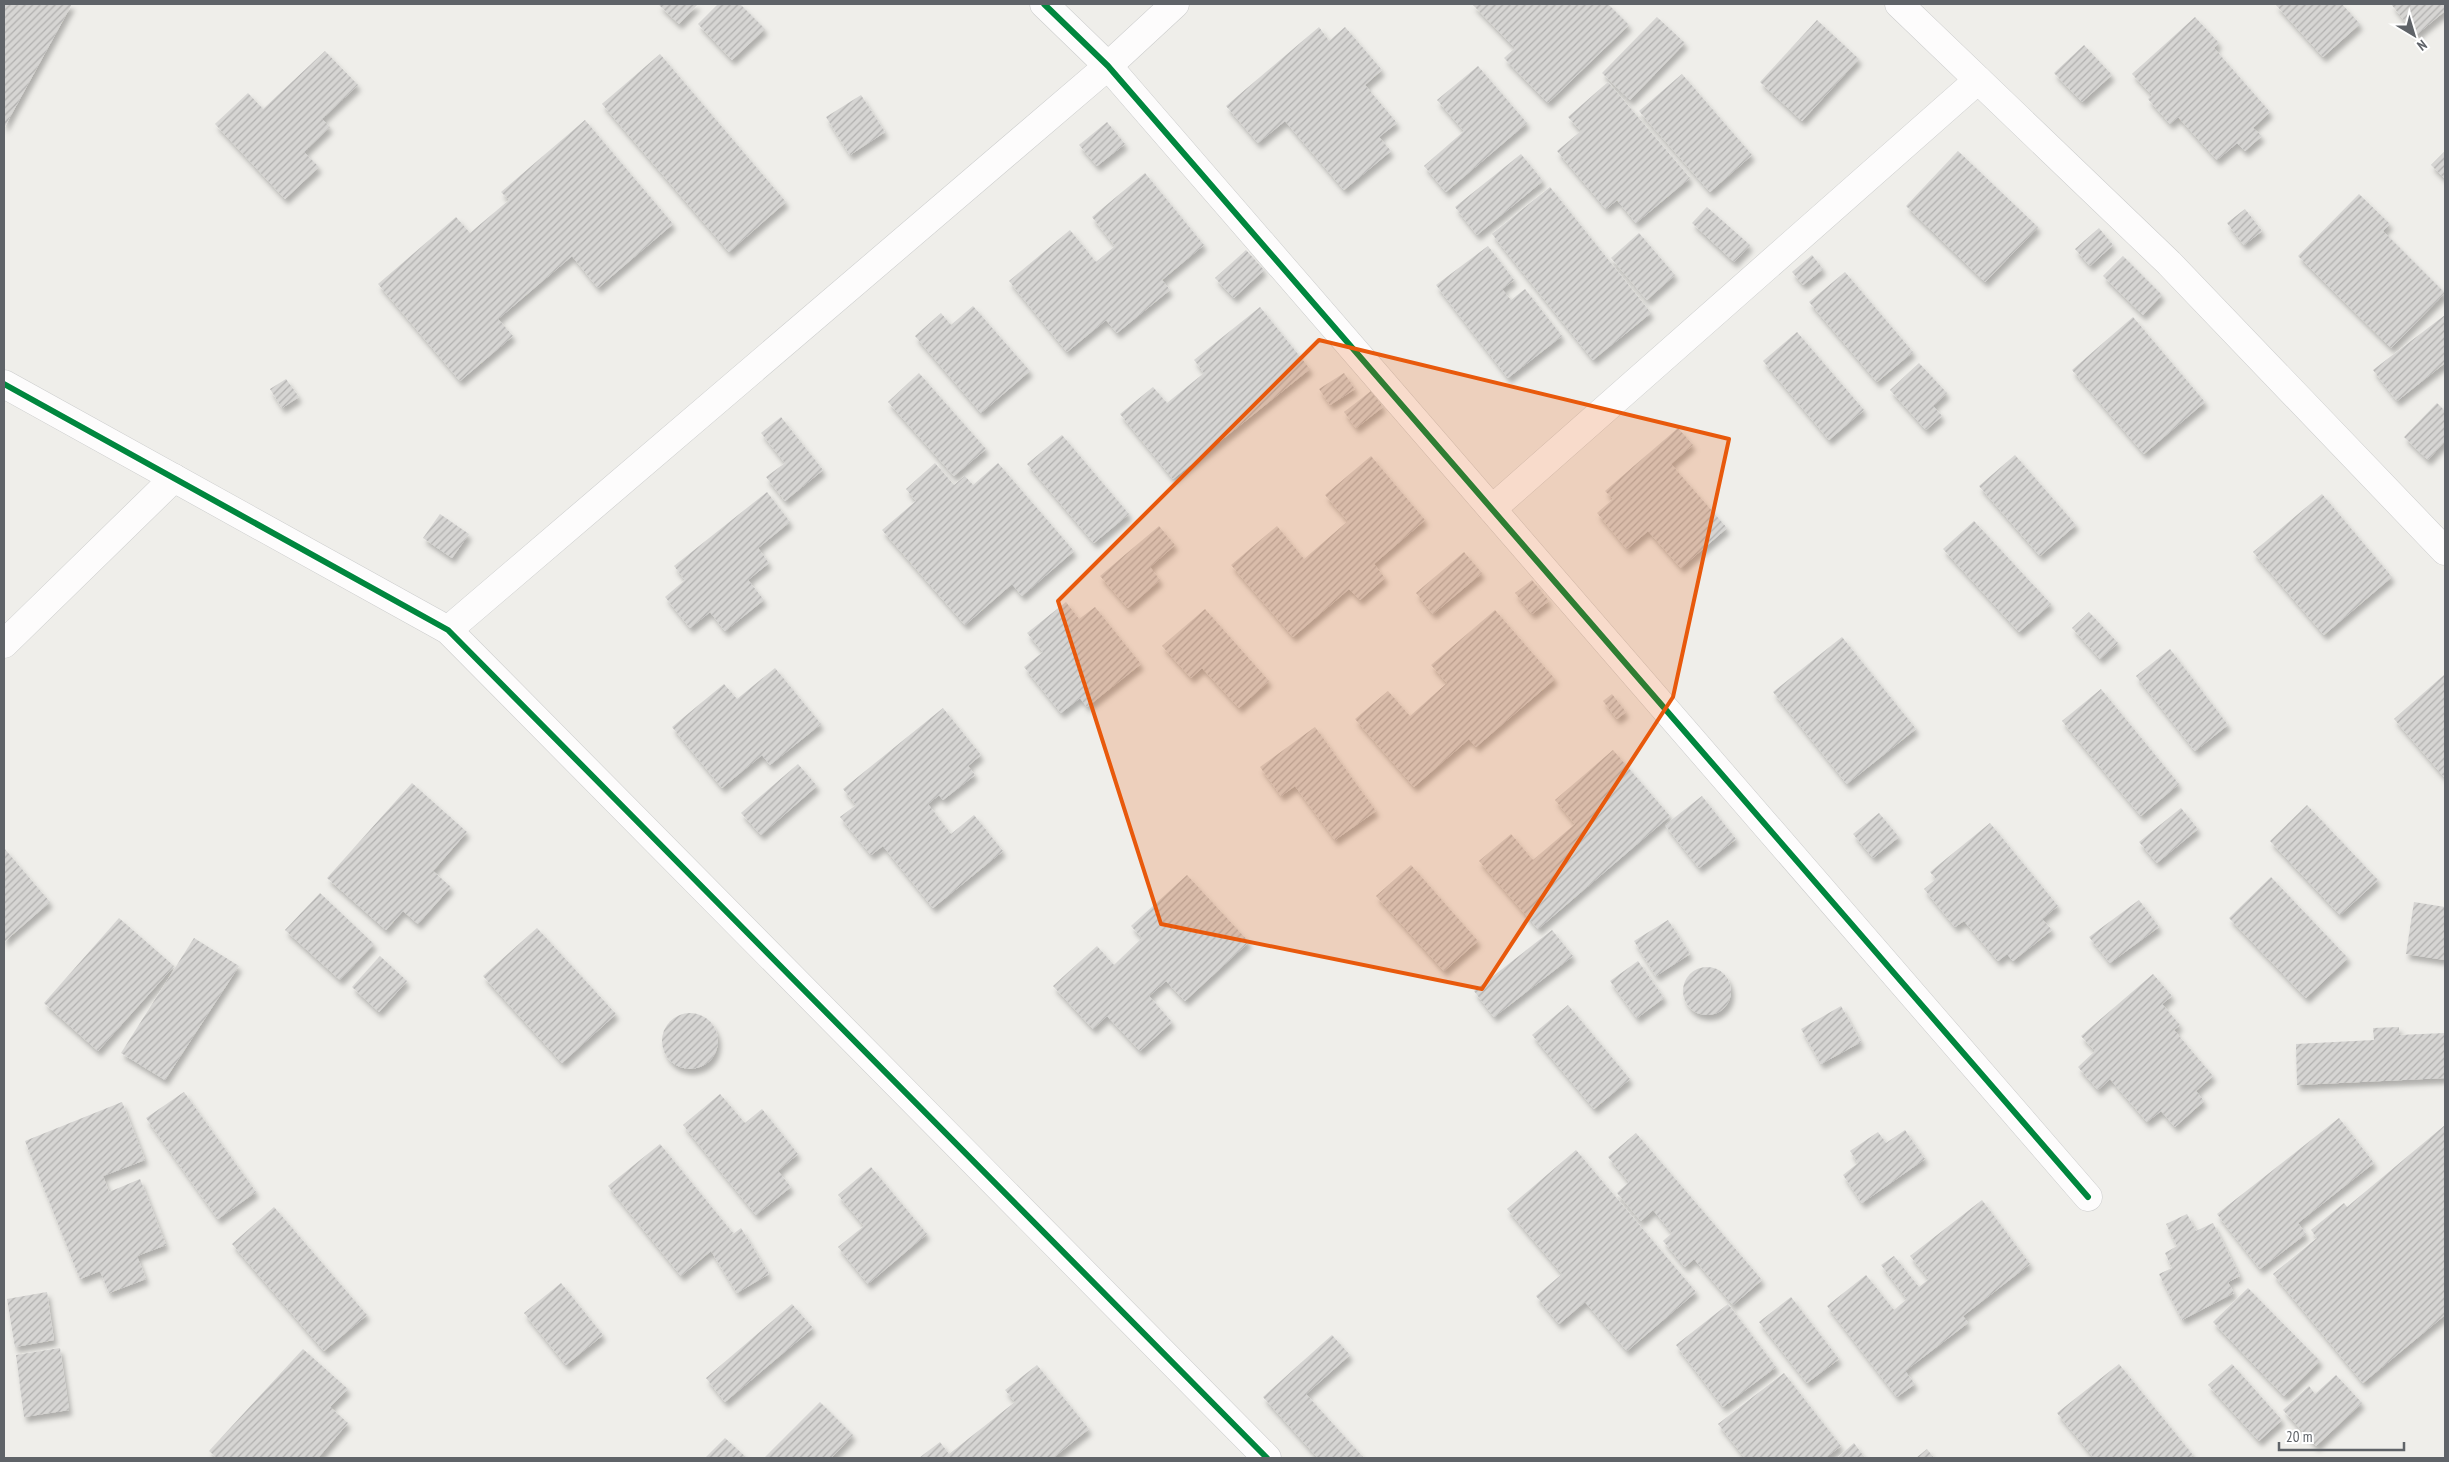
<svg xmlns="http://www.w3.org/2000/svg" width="2449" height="1462" font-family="'PT Sans Narrow',sans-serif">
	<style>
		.building { fill: url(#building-hatch); filter: url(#shadow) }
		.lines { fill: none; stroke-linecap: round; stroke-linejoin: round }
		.street-casing { stroke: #cbcccc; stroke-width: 29 }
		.street { stroke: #fdfcfc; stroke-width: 28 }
		.cycleway-casing { stroke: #fff; stroke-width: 9 }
		.cycleway { stroke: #00873e; stroke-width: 6 }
		.marked { fill: #e8590c; fill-opacity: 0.2; stroke: #e8590c; stroke-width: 4; stroke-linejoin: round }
	</style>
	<defs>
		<pattern id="building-hatch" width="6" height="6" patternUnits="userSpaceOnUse" patternTransform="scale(1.25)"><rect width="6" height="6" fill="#d6d5d3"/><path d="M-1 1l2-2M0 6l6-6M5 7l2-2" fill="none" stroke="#b1b0af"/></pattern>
		<filter id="shadow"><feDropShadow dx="3" dy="5.5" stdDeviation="2.5" flood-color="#0004"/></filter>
	</defs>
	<rect width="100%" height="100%" fill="#efeeea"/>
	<g class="building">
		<path d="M4 4H72L4 128Z"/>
		<path d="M658 4H698L679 24Z"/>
		<path d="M718 4H740L765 29 732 60 698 24Z"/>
		<path d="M1472 4H1608L1629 25 1548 103 1504 58 1515 48Z"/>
		<path d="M2275 4H2342L2360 24 2323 57Z"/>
		<path d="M2391 4H2445V11L2416 35Z"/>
		<path d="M1657 17 1685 43 1630 100 1602 73Z"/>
		<path d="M2195 17 2219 43 2214 48 2270 112 2253 128 2262 136 2245 151 2237 143 2217 160 2178 117 2170 124 2148 99 2152 95 2132 74Z"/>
		<path d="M1817 20 1859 59 1802 121 1760 82Z"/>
		<path d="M1319 27 1329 41 1345 27 1382 70 1365 85 1397 123 1379 137 1391 151 1344 190 1285 121 1258 143 1226 106Z"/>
		<path d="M2084 45 2112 75 2082 102 2054 73Z"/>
		<path d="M325 51 358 85 322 119 330 127 304 152 319 167 285 199 215 124 248 93 263 109Z"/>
		<path d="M660 54 786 202 729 252 602 104Z"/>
		<path d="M1478 66 1527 123 1446 192 1424 166 1464 131 1437 100Z"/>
		<path d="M1682 74 1752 155 1710 192 1639 111Z"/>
		<path d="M1608 82 1690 178 1636 223 1617 200 1606 209 1557 151 1581 131 1568 117Z"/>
		<path d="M861 95 885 132 850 155 826 117Z"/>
		<path d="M585 120 673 224 598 288 572 256 498 319 513 336 460 381 378 284 456 217 470 233 509 200 501 192Z"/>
		<path d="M1107 122 1125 144 1097 166 1079 145Z"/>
		<path d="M1958 151 2038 227 1985 282 1906 206Z"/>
		<path d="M2445 151V179L2431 165Z"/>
		<path d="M1521 154 1543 181 1477 235 1455 207Z"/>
		<path d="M1145 173 1204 245 1162 280 1170 290 1117 333 1106 320 1067 352 1009 281 1070 230 1096 262 1115 246 1092 217Z"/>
		<path d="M1550 187 1651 313 1593 360 1492 234Z"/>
		<path d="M2359 194 2390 224 2383 231 2445 293 2391 348 2298 256Z"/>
		<path d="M1707 207 1750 245 1734 262 1692 223Z"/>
		<path d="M2245 209 2262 231 2244 245 2227 223Z"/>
		<path d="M2099 228 2113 245 2090 266 2075 249Z"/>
		<path d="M1639 233 1675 275 1647 300 1611 258Z"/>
		<path d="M1488 246 1514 280 1502 289 1511 300 1525 289 1562 336 1508 378 1436 285Z"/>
		<path d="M1246 250 1264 270 1234 298 1215 278Z"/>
		<path d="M1812 255 1823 269 1803 285 1792 272Z"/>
		<path d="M2123 256 2162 295 2143 315 2103 276Z"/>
		<path d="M1845 272 1913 352 1877 382 1809 302Z"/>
		<path d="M973 306 1030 371 981 413 915 336 941 313 951 325Z"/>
		<path d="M1260 307 1310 369 1173 479 1120 414 1153 387 1167 403 1204 373 1194 360Z"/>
		<path d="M2445 315V363L2397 401 2373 370Z"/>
		<path d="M2133 317 2205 402 2144 454 2072 370Z"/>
		<path d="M1797 332 1864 410 1829 440 1763 361Z"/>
		<path d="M1919 363 1947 393 1933 406 1942 416 1926 430 1890 390Z"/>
		<path d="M919 373 986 449 954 476 888 402Z"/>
		<path d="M1344 373 1355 389 1330 405 1319 389Z"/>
		<path d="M286 379 299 397 282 408 270 389Z"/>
		<path d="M1371 391 1383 407 1356 428 1344 412Z"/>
		<path d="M2437 403 2445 411V441L2428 460 2404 437Z"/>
		<path d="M781 417 823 470 785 501 766 477 785 463 761 433Z"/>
		<path d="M1678 428 1693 445 1671 464 1727 528 1681 568 1648 531 1627 549 1597 513 1613 499 1605 491Z"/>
		<path d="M1062 435 1129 514 1094 543 1027 464Z"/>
		<path d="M2015 455 2076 525 2040 556 1979 486Z"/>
		<path d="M1371 456 1425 520 1374 564 1385 578 1360 600 1349 589 1293 637 1231 565 1277 526 1304 559 1348 521 1325 495Z"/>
		<path d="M935 463 954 485 965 476 973 485 998 463 1074 551 1022 596 1012 584 965 625 882 530 916 501 906 489Z"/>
		<path d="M767 492 790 522 758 548 769 563 748 580 764 600 725 631 710 612 690 628 665 597 685 580 674 566Z"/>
		<path d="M2322 494 2392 577 2324 635 2253 552Z"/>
		<path d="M440 514 469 534 452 558 423 538Z"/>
		<path d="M1974 521 2051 604 2019 632 1943 549Z"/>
		<path d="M1159 526 1175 545 1150 567 1160 580 1128 608 1100 576Z"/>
		<path d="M1464 552 1482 573 1433 614 1416 593Z"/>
		<path d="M1532 580 1549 601 1532 614 1515 593Z"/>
		<path d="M1066 602 1079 619 1095 607 1141 664 1087 707 1080 698 1061 713 1024 667 1043 652 1027 633Z"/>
		<path d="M1205 609 1269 681 1239 708 1202 668 1191 678 1162 646Z"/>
		<path d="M1495 610 1555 679 1476 747 1469 739 1414 787 1355 719 1388 691 1410 716 1447 683 1431 665Z"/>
		<path d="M2089 612 2118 643 2100 659 2072 628Z"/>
		<path d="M1842 637 1916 729 1847 784 1773 692Z"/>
		<path d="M2170 649 2228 725 2195 751 2136 676Z"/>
		<path d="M775 668 821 724 770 765 762 755 722 788 672 727 724 684 737 699Z"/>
		<path d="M2445 674V778L2394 719Z"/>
		<path d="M2101 689 2179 784 2141 816 2062 721Z"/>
		<path d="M1612 694 1626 712 1617 719 1603 701Z"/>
		<path d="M943 708 981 755 968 766 975 775 943 800 939 795 928 804 951 834 974 815 1003 851 933 908 883 846 871 855 840 817 856 805 843 789Z"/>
		<path d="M1315 727 1376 811 1335 840 1295 786 1281 796 1260 767Z"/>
		<path d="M1613 750 1670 816 1538 929 1479 861 1511 834 1533 860 1575 824 1555 800Z"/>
		<path d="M798 764 817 786 761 835 741 813Z"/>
		<path d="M412 783 467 832 433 871 451 887 418 924 403 911 386 930 327 878Z"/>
		<path d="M1702 796 1736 839 1699 868 1665 825Z"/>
		<path d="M2307 805 2378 880 2340 915 2270 841Z"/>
		<path d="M2181 808 2198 829 2157 863 2139 842Z"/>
		<path d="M1879 813 1899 837 1873 858 1853 834Z"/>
		<path d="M1990 823 2058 906 2042 919 2052 930 2013 961 2007 954 1998 961 1964 921 1955 927 1924 889 1936 879 1930 872Z"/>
		<path d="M4 848 50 902 4 942Z"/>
		<path d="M1411 865 1478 941 1444 971 1376 896Z"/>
		<path d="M1187 875 1249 942 1185 1001 1166 981 1149 996 1172 1022 1140 1051 1107 1016 1093 1029 1053 986 1097 946 1114 965 1142 938 1131 926Z"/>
		<path d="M2271 877 2348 958 2306 998 2229 918Z"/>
		<path d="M320 893 374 944 340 980 285 930Z"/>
		<path d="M2139 900 2159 927 2110 963 2089 937Z"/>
		<path d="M2414 902 2445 907V960L2406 954Z"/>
		<path d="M119 918 174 966 98 1051 44 1003Z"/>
		<path d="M1668 920 1690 954 1656 976 1634 941Z"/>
		<path d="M537 928 616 1014 562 1063 483 976Z"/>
		<path d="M1552 930 1573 956 1494 1017 1474 991Z"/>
		<path d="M194 938 239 966 165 1080 121 1053Z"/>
		<path d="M380 956 407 981 379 1012 352 987Z"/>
		<path d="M1638 961 1664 998 1637 1018 1610 981Z"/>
		<circle cx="1707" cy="991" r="24"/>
		<path d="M2153 974 2172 996 2162 1004 2180 1025 2174 1030 2213 1076 2196 1091 2204 1101 2175 1127 2161 1111 2147 1122 2110 1079 2098 1090 2078 1067 2095 1051 2081 1036Z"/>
		<path d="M1568 1005 1630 1079 1594 1109 1532 1035Z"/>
		<path d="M1841 1006 1861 1042 1821 1064 1801 1029Z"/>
		<circle cx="690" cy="1041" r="28"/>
		<path d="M2399 1027V1035L2445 1033V1078L2297 1085 2296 1044 2374 1040 2373 1028Z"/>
		<path d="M184 1092 256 1192 218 1219 146 1118Z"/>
		<path d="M720 1094 745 1123 762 1109 798 1154 778 1171 791 1187 756 1215 683 1125Z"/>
		<path d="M122 1102 145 1160 103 1176 109 1192 140 1179 166 1245 137 1256 146 1279 109 1293 100 1271 80 1279 25 1141Z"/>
		<path d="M2339 1118 2374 1163 2298 1223 2306 1234 2260 1269 2217 1214Z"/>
		<path d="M2445 1125V1315L2363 1383 2273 1274 2317 1238 2311 1230 2344 1203 2347 1207Z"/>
		<path d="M1905 1130 1925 1159 1862 1203 1843 1175 1858 1163 1850 1151 1878 1132 1886 1143Z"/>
		<path d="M1636 1133 1762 1280 1733 1305 1694 1259 1685 1267 1663 1241 1672 1233 1653 1210 1641 1221 1617 1193 1629 1182 1608 1157Z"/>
		<path d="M660 1144 733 1233 720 1244 741 1228 769 1274 737 1293 711 1251 681 1276 608 1186Z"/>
		<path d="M1576 1150 1696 1292 1627 1351 1585 1302 1559 1324 1536 1296 1562 1274 1507 1209Z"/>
		<path d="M871 1167 927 1234 868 1284 838 1247 864 1226 838 1195Z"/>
		<path d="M1982 1200 2030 1264 1963 1316 1968 1323 1905 1371 1915 1384 1897 1397 1827 1306 1866 1275 1894 1310 1907 1299 1881 1265 1894 1256 1919 1287 1929 1279 1910 1256Z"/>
		<path d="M274 1207 367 1315 324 1351 232 1244Z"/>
		<path d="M2187 1214 2196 1231 2213 1223 2240 1276 2228 1282 2234 1293 2182 1320 2159 1274 2172 1268 2165 1253 2177 1246 2166 1224Z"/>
		<path d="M561 1283 603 1335 566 1365 524 1313Z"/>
		<path d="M2248 1288 2320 1361 2284 1396 2213 1322Z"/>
		<path d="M47 1292 54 1340 15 1347 7 1299Z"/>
		<path d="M1791 1297 1839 1359 1807 1383 1759 1322Z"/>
		<path d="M792 1304 813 1328 725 1402 706 1378Z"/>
		<path d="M1728 1304 1776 1367 1723 1407 1676 1345Z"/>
		<path d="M1332 1335 1350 1355 1306 1394 1364 1458H1318L1263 1397Z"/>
		<path d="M60 1348 69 1410 24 1417 16 1355Z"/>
		<path d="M303 1349 348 1389 330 1407 348 1423 318 1458H217L209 1451Z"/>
		<path d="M2119 1364 2193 1455 2189 1458H2094L2057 1413Z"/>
		<path d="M2232 1364 2282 1420 2259 1441 2208 1385Z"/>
		<path d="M1037 1365 1089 1429 1053 1458H919L940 1442 949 1454 1015 1402 1005 1390Z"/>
		<path d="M1784 1373 1841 1446 1825 1458H1745L1718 1424Z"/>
		<path d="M2336 1375 2362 1403 2316 1446 2283 1410 2309 1386 2315 1394Z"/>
		<path d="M820 1402 853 1435 831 1458H764Z"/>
		<path d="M725 1438 747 1458H705Z"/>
		<path d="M1854 1443 1865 1458H1837Z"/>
		<path d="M1927 1449 1934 1458H1916Z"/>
	</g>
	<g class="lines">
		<defs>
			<g id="street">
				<path d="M1044 4 1108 66 2088 1197"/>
				<path d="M1899 4 2169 263 2445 551"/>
				<path d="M4 384 448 630 1267 1458"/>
				<path d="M1492 509 1978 80"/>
				<path d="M448 630 1108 66 1175 4"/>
				<path d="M4 644 174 478"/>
			</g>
		</defs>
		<use href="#street" class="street-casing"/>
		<use href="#street" class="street"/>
		<defs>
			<g id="cycleway">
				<path d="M1044 4 1108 66 2088 1197"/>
				<path d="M4 384 448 630 1267 1458"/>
			</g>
		</defs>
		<use href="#cycleway" class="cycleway-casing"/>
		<use href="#cycleway" class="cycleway"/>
	</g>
	<path class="marked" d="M1319 340 1729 439 1673 697 1482 989 1161 924 1058 601Z"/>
	<rect width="2449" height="1462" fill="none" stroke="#5f6368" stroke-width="10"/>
	<g transform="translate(2414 35) rotate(142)" stroke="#ffffff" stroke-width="4" paint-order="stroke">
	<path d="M0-4L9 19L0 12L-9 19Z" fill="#5f6368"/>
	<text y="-8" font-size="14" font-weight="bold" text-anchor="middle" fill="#5f6368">N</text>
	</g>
	<path d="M2279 1442v8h125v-8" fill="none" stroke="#5f6368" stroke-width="2.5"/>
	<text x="2286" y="1442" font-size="15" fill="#5f6368" stroke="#ffffff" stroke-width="4" paint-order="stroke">20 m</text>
</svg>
